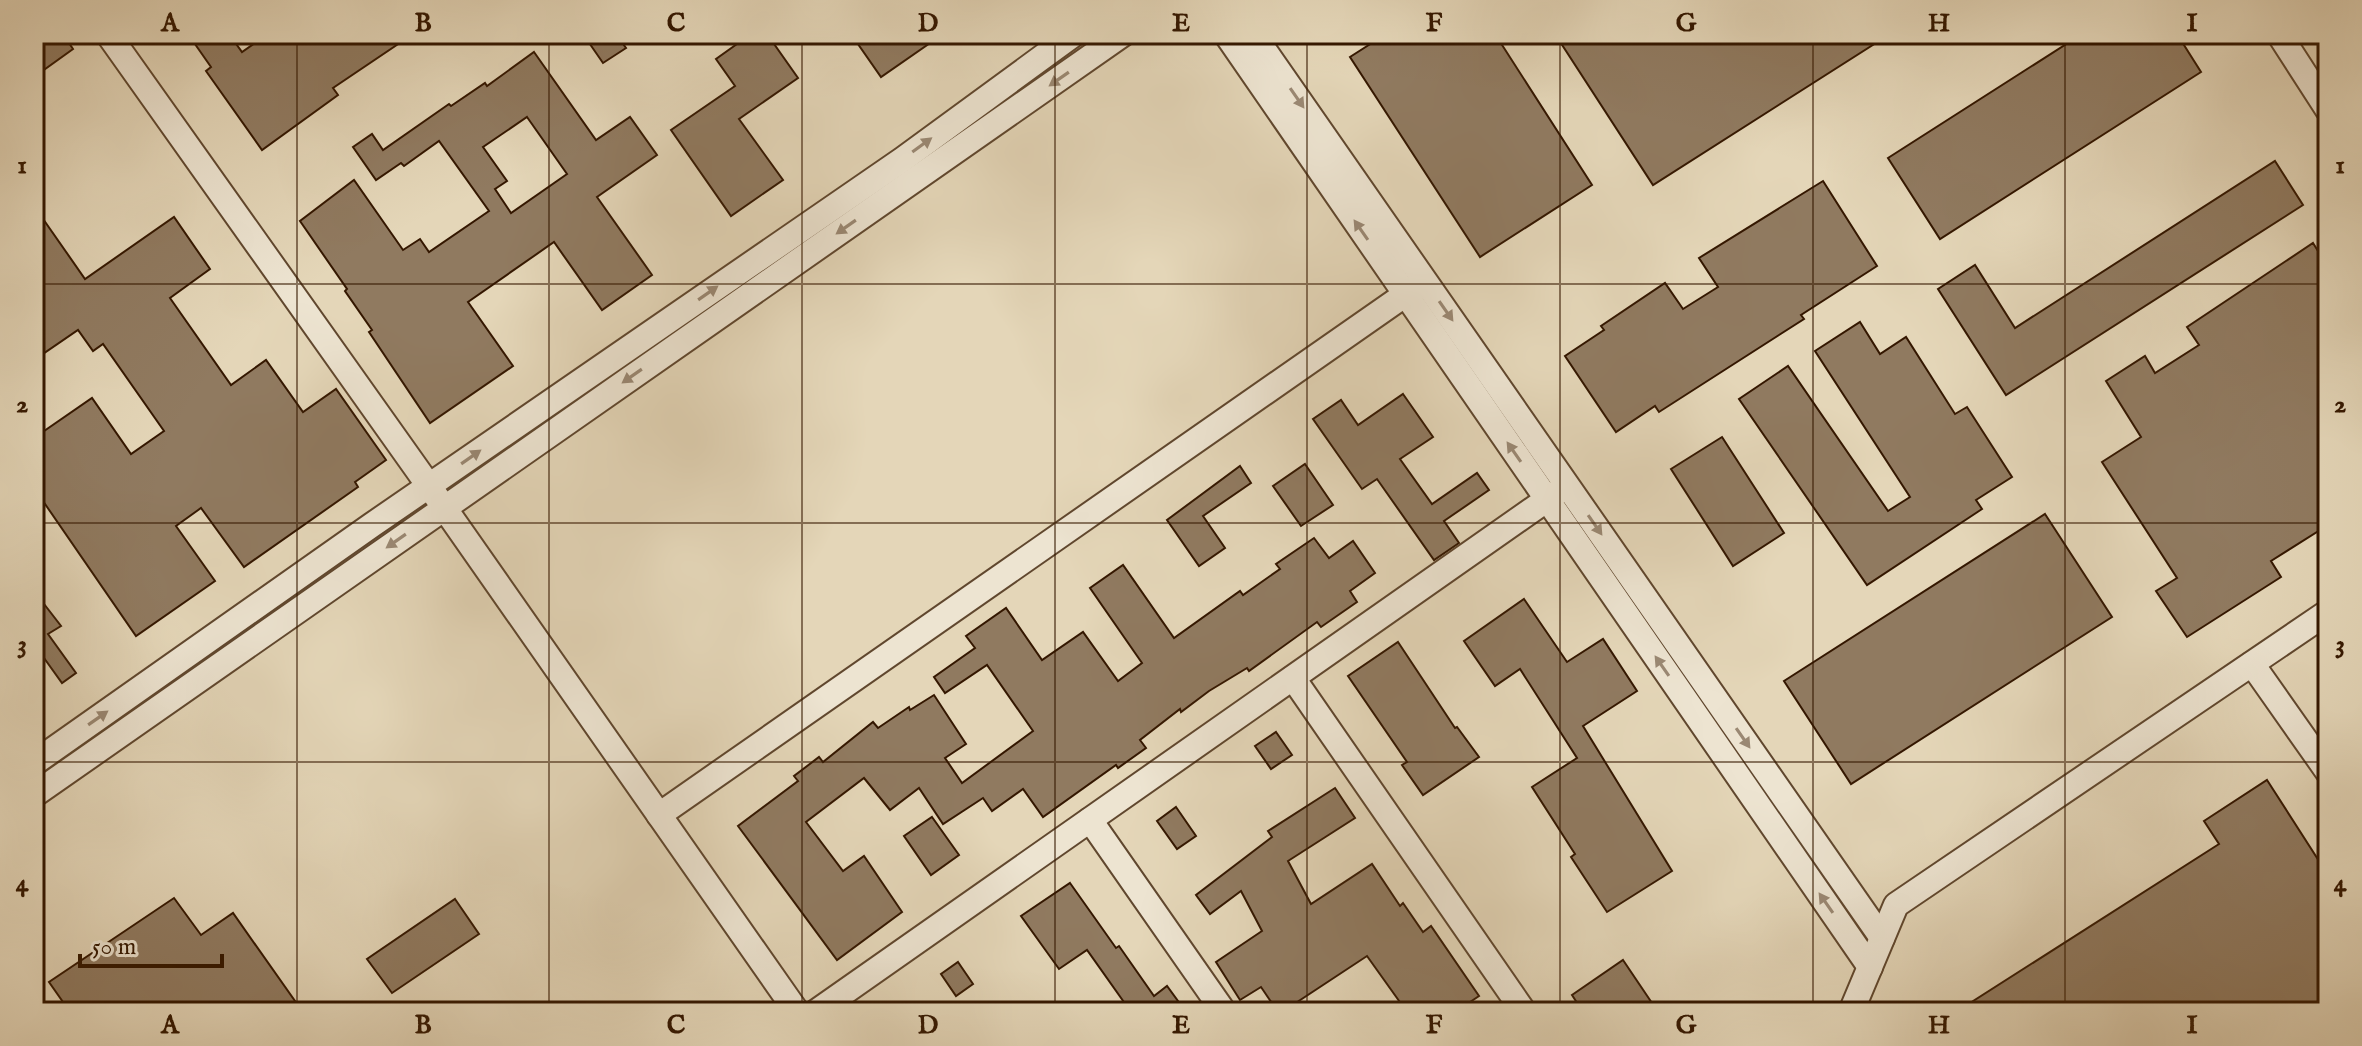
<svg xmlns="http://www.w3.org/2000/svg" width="2362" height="1046" font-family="'IM FELL English',serif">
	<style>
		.building { fill: #907a60; stroke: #341700; stroke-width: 2; fill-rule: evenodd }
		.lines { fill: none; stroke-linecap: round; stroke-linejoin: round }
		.minor-casing { stroke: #60472e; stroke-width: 28 }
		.minor { stroke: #ede4d1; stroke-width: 24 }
		.oneway { fill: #9a8873 }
		.grid { fill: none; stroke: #341700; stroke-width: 2; stroke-opacity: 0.55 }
		.neatline { fill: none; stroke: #341700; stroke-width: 3 }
		.grid-label { font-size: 26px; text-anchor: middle; font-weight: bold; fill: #341700 }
	</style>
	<rect width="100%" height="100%" fill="#e4d6b8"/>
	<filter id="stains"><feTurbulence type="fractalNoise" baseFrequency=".0025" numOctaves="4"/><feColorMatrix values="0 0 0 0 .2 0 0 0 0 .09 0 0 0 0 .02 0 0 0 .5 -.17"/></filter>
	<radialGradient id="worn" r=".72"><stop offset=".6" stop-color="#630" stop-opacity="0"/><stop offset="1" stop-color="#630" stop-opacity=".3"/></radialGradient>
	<g class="building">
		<path d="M34 34H63L73 49 34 77Z"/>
		<path d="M188 34H229L242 52 268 34H413L333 88 338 95 262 150 206 71 211 67Z"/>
		<path d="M583 34H616L626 48 603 63Z"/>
		<path d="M751 34H767L798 78 739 119 783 180 731 216 671 130 735 86 716 59Z"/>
		<path d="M851 34H943L881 77Z"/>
		<path d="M1386 34H1495L1592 185 1480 257 1350 57Z"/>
		<path d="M1555 34H1890L1653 185Z"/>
		<path d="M2082 34H2177L2201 72 1940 239 1888 158Z"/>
		<path d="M534 52 596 140 630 117 657 155 597 197 652 275 602 310 554 242 468 302 513 366 430 423 369 332 372 330 345 291 347 289 300 221 354 180 403 250 420 239 429 252 489 211 439 141 404 166 401 163 376 180 353 147 372 134 383 150 449 104 451 106 485 83 487 86ZM527 117 567 174 511 213 495 189 507 181 483 147Z"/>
		<path d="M2275 161 2303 205 2006 395 1938 289 1975 265 2015 328Z"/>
		<path d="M1823 181 1877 266 1801 315 1804 319 1659 412 1655 406 1616 432 1565 356 1604 330 1601 326 1665 283 1683 309 1718 287 1699 258Z"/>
		<path d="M34 206 85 279 174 217 210 269 170 298 231 385 266 360 303 412 336 389 386 460 355 482 358 487 244 567 201 508 176 526 215 581 136 636 34 488V438L92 398 131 454 164 431 103 344 93 351 78 330 34 360Z"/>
		<path d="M2313 243 2328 267V525L2271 561 2281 577 2187 637 2156 591 2177 578 2102 462 2141 437 2106 381 2145 356 2155 373 2199 345 2187 327Z"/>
		<path d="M1860 322 1880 354 1906 337 1955 414 1967 407 2012 477 1976 500 1982 509 1867 585 1739 399 1788 366 1888 511 1910 497 1815 351Z"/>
		<path d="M1403 394 1433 437 1400 459 1432 504 1477 473 1489 490 1444 521 1459 543 1434 560 1377 479 1362 489 1313 419 1341 400 1358 425Z"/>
		<path d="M1722 437 1784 533 1733 566 1671 469Z"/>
		<path d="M1305 464 1333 505 1301 526 1273 486Z"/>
		<path d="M1240 466 1251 483 1203 516 1225 548 1199 566 1167 520Z"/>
		<path d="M2045 514 2112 617 1851 784 1784 681Z"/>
		<path d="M1314 538 1329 558 1353 541 1375 573 1350 591 1357 602 1321 627 1317 622 1249 671 1247 668 1209 691 1181 712 1180 709 1140 740 1146 748 1118 768 1116 765 1043 817 1023 789 992 811 983 798 943 824 919 788 890 810 864 778 806 822 843 871 864 856 902 912 837 960 738 826 798 781 794 776 819 757 823 762 873 722 878 728 909 707 910 710 934 695 966 744 945 758 962 783 1033 731 987 665 945 693 934 677 975 648 966 636 1006 608 1042 660 1083 632 1118 681 1142 663 1090 588 1123 565 1174 638 1240 591 1243 595 1280 569 1276 564Z"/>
		<path d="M34 591 61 626 48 634 76 673 62 683 34 644Z"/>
		<path d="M1524 599 1567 662 1603 639 1637 691 1583 726 1672 871 1607 912 1571 857 1575 854 1532 787 1577 758 1520 669 1495 686 1464 641Z"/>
		<path d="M1398 642 1455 728 1457 727 1479 757 1423 795 1402 765 1407 762 1348 676Z"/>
		<path d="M1276 732 1292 755 1271 769 1255 746Z"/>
		<path d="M2267 780 2328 875V1012H1956L2219 844 2204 821Z"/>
		<path d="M1335 788 1355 818 1288 861 1311 904 1372 864 1400 906 1403 903 1423 932 1431 926 1479 996 1455 1012H1407L1367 956 1282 1012H1278L1261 987 1240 1000 1216 962 1262 931 1241 891 1210 914 1196 895 1272 837 1268 831Z"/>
		<path d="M1176 807 1196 836 1177 849 1157 821Z"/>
		<path d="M932 817 959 855 931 875 904 836Z"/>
		<path d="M1070 883 1116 948 1119 946 1154 996 1167 986 1186 1012H1131L1087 950 1059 969 1021 916Z"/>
		<path d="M174 898 201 935 233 913 295 1001 278 1012H70L49 982Z"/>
		<path d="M455 899 479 934 392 993 367 959Z"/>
		<path d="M1623 960 1658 1012H1583L1572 995Z"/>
		<path d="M958 962 973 984 956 996 941 974Z"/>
	</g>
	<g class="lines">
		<defs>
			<g id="minor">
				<path d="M108 34 429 486 797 1012"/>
				<path d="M1226 34 1870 967"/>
				<path d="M1253 34 1882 938"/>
				<path d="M2279 34 2328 110"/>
				<path d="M2252 664 2328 772"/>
				<path d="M1293 678 1524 1012"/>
				<path d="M34 763 372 525 902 160 1074 34"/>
				<path d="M34 795 1123 34"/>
				<path d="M659 815 1416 287"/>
				<path d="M1090 820 1224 1012"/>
				<path d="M816 1012 1559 491"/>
				<path d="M1851 1012 1896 905 2328 612"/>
			</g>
		</defs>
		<use href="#minor" class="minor-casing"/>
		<use href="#minor" class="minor"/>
	</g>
	<defs><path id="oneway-solid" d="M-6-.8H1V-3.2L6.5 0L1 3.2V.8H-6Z" transform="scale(2)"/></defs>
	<g class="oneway">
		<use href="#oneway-solid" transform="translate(1059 79) rotate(145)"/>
		<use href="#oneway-solid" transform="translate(1297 98) rotate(55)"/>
		<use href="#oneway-solid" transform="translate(922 145) rotate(-36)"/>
		<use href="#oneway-solid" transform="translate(846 227) rotate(145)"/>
		<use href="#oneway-solid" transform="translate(1361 230) rotate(-125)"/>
		<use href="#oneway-solid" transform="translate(708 293) rotate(-35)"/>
		<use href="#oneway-solid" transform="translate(1446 311) rotate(55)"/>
		<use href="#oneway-solid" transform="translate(632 376) rotate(145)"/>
		<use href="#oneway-solid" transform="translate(1514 452) rotate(-125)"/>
		<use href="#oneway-solid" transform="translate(471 457) rotate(-35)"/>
		<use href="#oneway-solid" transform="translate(1595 525) rotate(55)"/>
		<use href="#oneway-solid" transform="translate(396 541) rotate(145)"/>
		<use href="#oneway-solid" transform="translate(1662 666) rotate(-125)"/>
		<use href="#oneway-solid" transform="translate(98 718) rotate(-35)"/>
		<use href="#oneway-solid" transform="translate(1743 738) rotate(55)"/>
		<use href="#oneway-solid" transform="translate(1826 903) rotate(-125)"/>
	</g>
	<path class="grid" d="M297 34V1012M549 34V1012M802 34V1012M1055 34V1012M1307 34V1012M1560 34V1012M1813 34V1012M2065 34V1012M34 284H2328M34 523H2328M34 762H2328"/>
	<rect width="2362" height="1046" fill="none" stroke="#e4d6b8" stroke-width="88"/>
	<path d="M80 954v12h142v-12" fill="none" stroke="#341700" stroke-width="4"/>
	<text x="92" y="954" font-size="24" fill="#341700" stroke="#ede4d1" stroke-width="6" paint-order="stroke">50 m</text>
	<rect x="44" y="44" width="2274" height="958" class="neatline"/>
	<g class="grid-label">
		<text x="170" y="31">A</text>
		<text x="423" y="31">B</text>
		<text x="676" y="31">C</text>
		<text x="928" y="31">D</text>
		<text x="1181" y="31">E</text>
		<text x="1434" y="31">F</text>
		<text x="1686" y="31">G</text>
		<text x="1939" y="31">H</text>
		<text x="2192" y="31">I</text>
		<text x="22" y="173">1</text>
		<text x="2340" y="173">1</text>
		<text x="22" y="412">2</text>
		<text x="2340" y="412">2</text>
		<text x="22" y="652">3</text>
		<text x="2340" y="652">3</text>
		<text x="22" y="891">4</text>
		<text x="2340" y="891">4</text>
		<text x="170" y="1033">A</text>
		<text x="423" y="1033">B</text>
		<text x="676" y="1033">C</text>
		<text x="928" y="1033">D</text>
		<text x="1181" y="1033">E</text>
		<text x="1434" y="1033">F</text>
		<text x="1686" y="1033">G</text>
		<text x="1939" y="1033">H</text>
		<text x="2192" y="1033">I</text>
	</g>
	<rect width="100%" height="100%" filter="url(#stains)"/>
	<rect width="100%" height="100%" fill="url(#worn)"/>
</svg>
